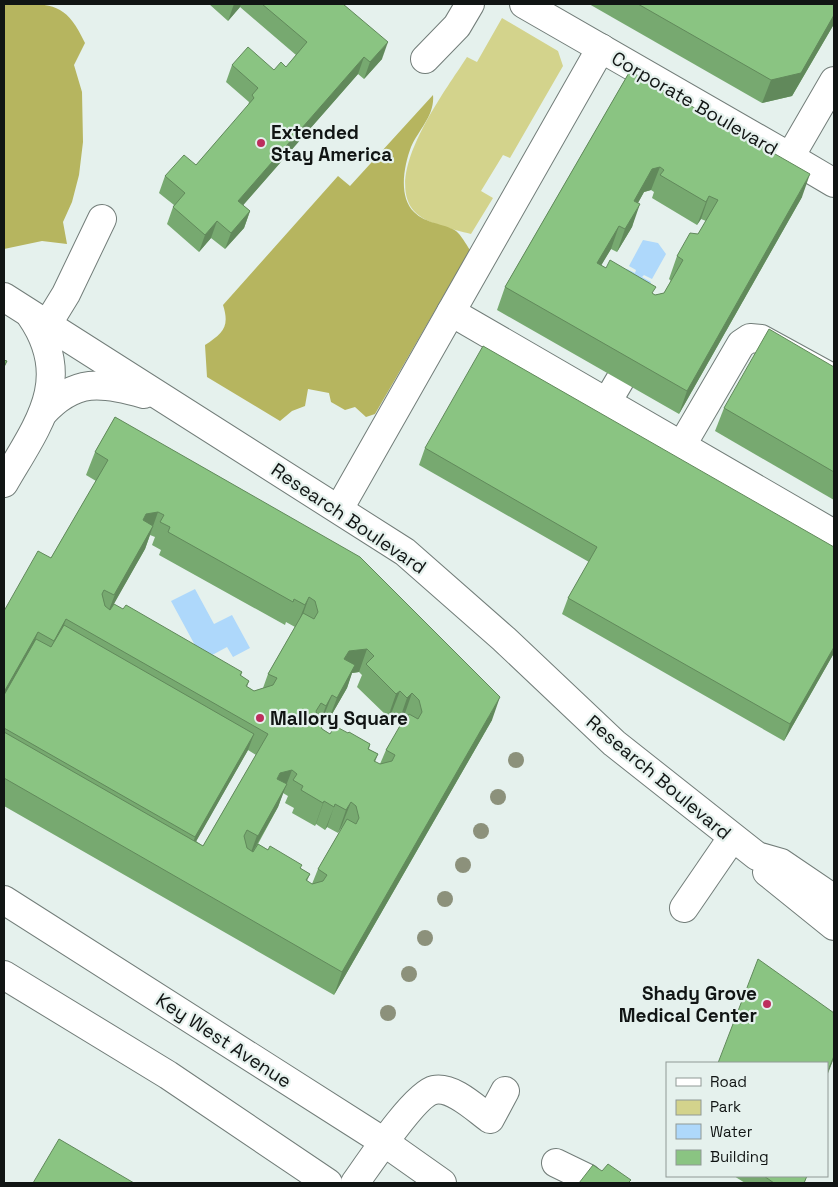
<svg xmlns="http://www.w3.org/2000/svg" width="838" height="1187" font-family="'Space Grotesk',sans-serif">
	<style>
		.green { fill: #d3d38c }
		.forest { fill: #b6b55f }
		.water { fill: #aed8fb }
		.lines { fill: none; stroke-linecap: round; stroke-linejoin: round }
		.minor-casing { stroke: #727d79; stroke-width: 30 }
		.major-casing { stroke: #727d79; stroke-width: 30 }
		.minor { stroke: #fff; stroke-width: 28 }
		.major { stroke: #fff; stroke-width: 28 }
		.tree { fill: #8c917b }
		.wall { fill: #77a970; fill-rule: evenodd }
		.shaded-wall { fill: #61895b }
		.building { fill: #8ac482; stroke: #61895b; fill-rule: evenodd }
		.poi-dot { fill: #bd2e5d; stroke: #e5f1ed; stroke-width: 2 }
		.labels { text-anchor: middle; stroke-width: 4.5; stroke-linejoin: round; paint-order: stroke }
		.street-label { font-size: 19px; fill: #111514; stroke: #e5f1ed }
		.poi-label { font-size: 19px; font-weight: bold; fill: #111514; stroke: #e5f1ed; text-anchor: start }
	</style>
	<rect width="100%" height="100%" fill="#e5f1ed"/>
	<path class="green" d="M502 18 558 51 563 66 510 158 503 155 481 191 493 198 471 234C453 229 427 225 414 211 382 174 446 90 467 57L477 62Z"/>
	<g class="forest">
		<path d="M4 4C51 4 65 0 85 43L74 65 82 92 83 142 79 175 72 202 63 222 67 244 42 241 4 249Z"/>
		<path d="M433 95C435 115 419 129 411 147 404 166 398 196 414 212 426 224 443 223 456 231 461 235 466 244 470 250L375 414 366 417 355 407 345 410 331 402 329 393 308 389 305 406 292 411 280 421 207 377 205 345C223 333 230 327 223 305L338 176 350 186Z"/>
	</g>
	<g class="water">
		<path d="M643 240 658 243 666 254 652 279 644 275 642 277 651 282 644 293 620 280 627 269 635 273 636 270 629 266Z"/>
		<path d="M195 589 214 624 232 615 250 648 233 657 227 647 203 660 171 601Z"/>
	</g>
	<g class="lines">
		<defs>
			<g id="minor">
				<path d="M524 4 790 157 834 81"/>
				<path d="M425 59 457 26 470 4"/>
				<path d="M790 157 834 183"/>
				<path d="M4 297 405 552 504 639 614 743 757 856 781 863 834 899"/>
				<path d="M451 312 834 534"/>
				<path d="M47 325 66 294 102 219"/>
				<path d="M607 402 620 380"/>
				<path d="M43 413C75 378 102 382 144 394"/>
				<path d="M682 445 741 344 750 338 761 339 834 379"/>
				<path d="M4 483C37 426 75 380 31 316"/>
				<path d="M339 509 601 48"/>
				<path d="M767 872 834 926"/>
				<path d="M684 908 732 838"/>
				<path d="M556 1163 587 1178"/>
				<path d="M355 1183C368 1165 415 1094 434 1090 453 1086 476 1109 490 1119L505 1091"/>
			</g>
			<g id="major">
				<path d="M4 900 384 1142 442 1183"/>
				<path d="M4 975 168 1075 328 1183"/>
			</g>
		</defs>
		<use href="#minor" class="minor-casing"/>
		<use href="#major" class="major-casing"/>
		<use href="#minor" class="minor"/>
		<use href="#major" class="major"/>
	</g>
	<g class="tree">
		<circle cx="516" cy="760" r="8"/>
		<circle cx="498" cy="797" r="8"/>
		<circle cx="481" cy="831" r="8"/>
		<circle cx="463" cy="865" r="8"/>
		<circle cx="445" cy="899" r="8"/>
		<circle cx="425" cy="938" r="8"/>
		<circle cx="409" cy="974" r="8"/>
		<circle cx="388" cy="1013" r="8"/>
	</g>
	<g class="wall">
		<path d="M209 4H343L382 59 364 79 358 74 243 205 250 211 244 228 225 249 211 238 199 252 167 224 173 207 174 205 159 193 165 176 196 165 248 106 249 102 226 82 232 65 274 70 286 67 296 55 240 7 228 21Z"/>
		<path d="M589 4H834V24L792 96 762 103Z"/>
		<path d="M630 71 802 197 679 414 497 310 505 287ZM651 190 654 192 652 198 697 225 701 219 706 221 698 234 677 256 669 279 671 281 664 293 655 295 601 265 611 249 617 252 632 227 638 203 644 192Z"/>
		<path d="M834 367V500L715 431 724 408Z"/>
		<path d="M115 417 492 720 334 995 4 806V611L51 558 96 481 86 475 95 452ZM150 535 155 537 152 545 161 550 159 555 285 625 286 622 295 627 268 674 263 688 254 691 247 687 249 681 241 676 242 672 110 610 145 549ZM359 672 362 675 357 687 388 717 391 714 399 721 404 716 406 718 386 750 380 764 375 762 378 754 369 749 370 744 348 733 330 734 322 729 320 724 323 718 328 721 347 688 352 673ZM248 750 256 755 203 846 196 841ZM283 793 288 796 285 803 294 808 292 813 315 826 316 824 325 830 327 827 338 833 343 826 318 869 312 884 307 881 310 874 258 844 278 807Z"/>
		<path d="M425 448 834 653 784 741 562 614 568 598 589 562 419 465Z"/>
		<path d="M734 1176H807L804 1183H745Z"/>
	</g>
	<g class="shaded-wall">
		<path d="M234 4H241L240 7 228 21Z"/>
		<path d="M834 15V24L792 96 762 103 771 80Z"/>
		<path d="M388 42 382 59 364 79 370 62Z"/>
		<path d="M364 57 358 74 232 218 238 201Z"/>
		<path d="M660 167 651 190 644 192 626 224 634 201 652 169Z"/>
		<path d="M810 174 802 197 679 414 687 391Z"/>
		<path d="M709 196 701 219 697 225 706 202Z"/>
		<path d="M640 204 632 227 617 252 625 229Z"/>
		<path d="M250 211 244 228 225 249 231 233Z"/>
		<path d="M217 221 211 238 199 252 205 235Z"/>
		<path d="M619 226 611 249 589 286 597 263Z"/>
		<path d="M158 512 145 549 106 618 143 520 146 514Z"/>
		<path d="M309 597 301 620 296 628 305 605Z"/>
		<path d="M66 619 58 642 45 664 54 641Z"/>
		<path d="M38 632 30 655 4 701V692Z"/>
		<path d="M834 647V653L784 741 790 724Z"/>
		<path d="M367 649 359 672 352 673 347 688 328 721 337 698 344 659 349 651Z"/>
		<path d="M400 691 391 714 388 717 396 694Z"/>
		<path d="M412 693 404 716 399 721 407 698Z"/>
		<path d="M332 695 323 718 317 729 326 706Z"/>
		<path d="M500 697 492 720 334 995 342 972Z"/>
		<path d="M254 734 248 750 189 854 195 837Z"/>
		<path d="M292 770 278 807 249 858 277 779 280 773Z"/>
		<path d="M324 801 316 824 315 826 323 803Z"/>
		<path d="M351 802 342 825 338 833 346 810Z"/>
		<path d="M335 804 327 827 325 830 334 807Z"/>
		<path d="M834 1056V1058L827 1076V1073Z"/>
	</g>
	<g class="building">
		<path d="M262 4H343L388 42 370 62 364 57 238 201 250 211 231 233 217 221 205 235 173 207 185 193 165 176 184 155 196 165 254 98 252 95 258 88 232 65 248 47 274 70 281 62 286 67 307 42Z"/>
		<path d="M638 4H834V15L801 73 771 80Z"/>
		<path d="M630 71 810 174 687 391 505 287ZM660 167 664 170 660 175 706 202 709 196 718 200 698 234 690 233 677 256 683 260 664 293 655 295 652 293 656 287 610 260 606 268 597 263 619 226 625 229 640 204 634 201 652 169Z"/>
		<path d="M769 329 834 367V472L724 408Z"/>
		<path d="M483 346 834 547V647L790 724 568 598 597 547 425 448Z"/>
		<path d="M4 360 7 361 4 367Z"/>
		<path d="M115 417 360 557 500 697 342 972 4 778V732L203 846 268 734 66 619 54 641 38 632 4 692V611L38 551 51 558 108 460 95 452ZM158 512 164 515 160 522 170 527 168 532 293 602 294 599 305 605 309 597 315 601 318 612 314 619 303 613 268 674 277 678 273 685 254 691 246 686 249 681 240 675 242 672 126 605 123 609 114 604 110 610 105 606 102 594 104 590 114 595 153 526 143 520 146 514ZM367 649 374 656 366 664 396 694 400 691 407 698 412 693 419 700 422 712 418 719 409 714 401 724 386 750 395 755 392 761 380 764 374 761 378 754 368 749 370 744 349 732 348 733 335 726 330 734 322 729 316 711 321 703 326 706 332 695 337 698 355 665 344 659 349 651ZM292 770 297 774 293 780 303 786 301 790 323 803 324 801 334 807 335 804 346 810 351 802 356 806 359 818 356 824 347 819 318 869 327 875 323 881 312 884 306 880 310 874 300 868 302 865 270 846 268 850 258 844 253 852 247 848 244 836 247 830 258 836 287 784 277 779 280 773Z"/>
		<path d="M64 625 254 734 195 837 4 728V695L36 639 51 647Z"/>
		<path d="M758 959 834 1013V1056L827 1073V1063H718Z"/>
		<path d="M59 1139 134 1183H33Z"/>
		<path d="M608 1164 631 1180 628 1183H579L593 1165 602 1171Z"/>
		<path d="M764 1176H807L804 1183H774Z"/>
	</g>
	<g class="poi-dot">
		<circle cx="261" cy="143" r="5"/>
		<circle cx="260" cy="718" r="5"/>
		<circle cx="767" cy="1004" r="5"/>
	</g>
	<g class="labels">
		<g class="street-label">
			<text transform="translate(695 103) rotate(30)" y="7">Corporate Boulevard</text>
			<text transform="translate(349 518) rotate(34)" y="7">Research Boulevard</text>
			<text transform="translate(659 777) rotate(40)" y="7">Research Boulevard</text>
			<text transform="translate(224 1040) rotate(33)" y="7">Key West Avenue</text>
		</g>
		<g class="poi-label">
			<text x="271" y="139">Extended<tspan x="271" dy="22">Stay America</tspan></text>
			<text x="270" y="725">Mallory Square</text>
			<text x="757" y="1000" text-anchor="end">Shady Grove<tspan x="757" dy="22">Medical Center</tspan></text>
		</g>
	</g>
	<rect width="838" height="1187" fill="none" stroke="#111514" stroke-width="10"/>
	<rect x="666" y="1062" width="162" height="115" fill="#e5f1ed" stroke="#909996"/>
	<rect x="676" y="1078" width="25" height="8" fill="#ffffff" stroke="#909996"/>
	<text x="710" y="1087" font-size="15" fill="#111514">Road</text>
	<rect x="676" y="1100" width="25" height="15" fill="#d3d38c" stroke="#909996"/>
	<text x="710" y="1112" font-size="15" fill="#111514">Park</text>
	<rect x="676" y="1124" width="25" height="15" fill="#aed8fb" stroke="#909996"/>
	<text x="710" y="1137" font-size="15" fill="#111514">Water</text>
	<rect x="676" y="1150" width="25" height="15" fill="#8ac482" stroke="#909996"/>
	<text x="710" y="1162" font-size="15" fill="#111514">Building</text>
</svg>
